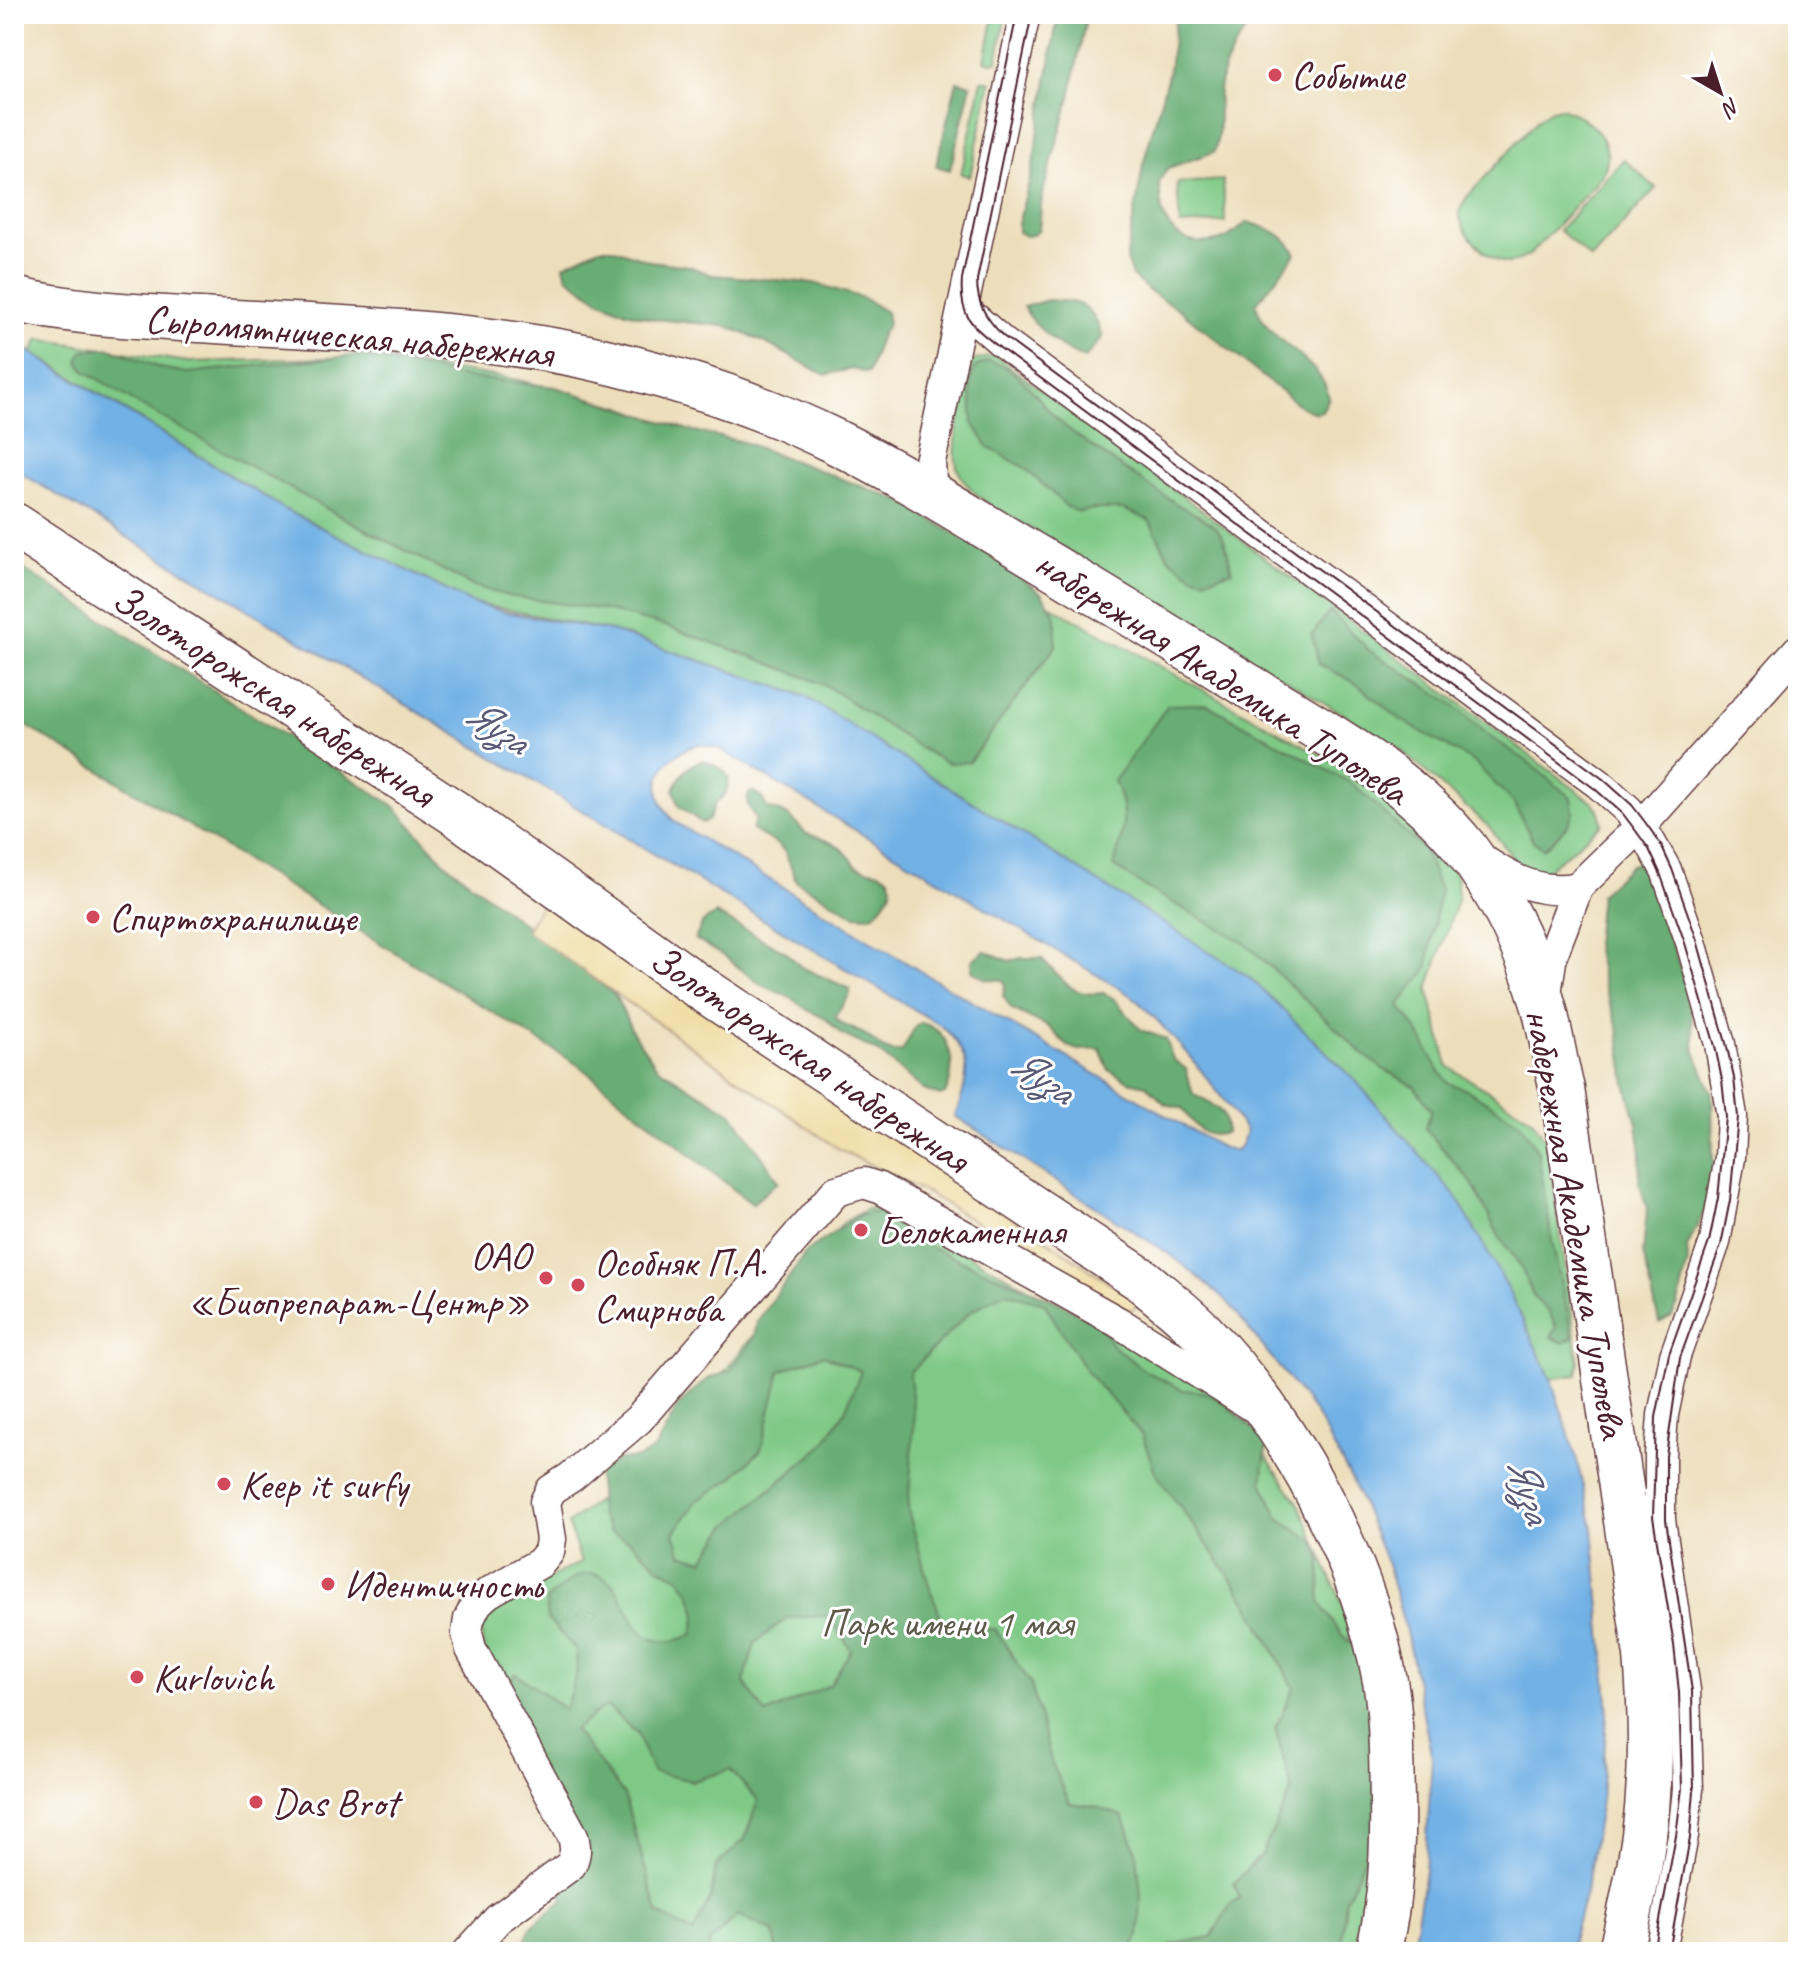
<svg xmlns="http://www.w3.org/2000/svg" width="1812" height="1966" font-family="Caveat,sans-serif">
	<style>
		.green { fill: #7fc986; stroke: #647458; stroke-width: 2 }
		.forest { fill: #67ad73; stroke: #58664f; stroke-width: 2; fill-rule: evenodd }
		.sand { fill: #eeda9e; stroke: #9c7c64; stroke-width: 2 }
		.water { fill: #71b1e5; stroke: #5e6888; stroke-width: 2; fill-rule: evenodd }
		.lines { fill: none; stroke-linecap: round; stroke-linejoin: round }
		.minor-casing { stroke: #623c41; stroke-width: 33 }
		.secondary-casing { stroke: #623c41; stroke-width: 47 }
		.minor { stroke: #fff; stroke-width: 30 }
		.secondary { stroke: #fff; stroke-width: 44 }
		.tram { stroke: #4a1f2b; stroke-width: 2 }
		.poi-dot { fill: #d1495b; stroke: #fff; stroke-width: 3 }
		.labels { text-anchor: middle; stroke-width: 6; stroke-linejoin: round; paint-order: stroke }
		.poi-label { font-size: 40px; fill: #4a1f2b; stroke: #fff; text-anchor: start }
		.street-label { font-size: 40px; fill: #4a1f2b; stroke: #fff }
		.park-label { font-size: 40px; fill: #5d5a4b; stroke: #fff }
		.water-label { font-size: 42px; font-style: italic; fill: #5a5975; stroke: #fff }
	</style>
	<rect width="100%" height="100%" fill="#fff"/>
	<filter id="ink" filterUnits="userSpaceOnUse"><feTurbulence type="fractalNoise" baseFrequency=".0125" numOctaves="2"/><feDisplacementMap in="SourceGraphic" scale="16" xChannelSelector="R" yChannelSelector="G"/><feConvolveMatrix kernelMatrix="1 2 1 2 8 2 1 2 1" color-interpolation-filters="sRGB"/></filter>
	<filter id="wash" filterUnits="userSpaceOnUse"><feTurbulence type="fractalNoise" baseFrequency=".006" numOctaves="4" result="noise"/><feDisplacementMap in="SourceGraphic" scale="32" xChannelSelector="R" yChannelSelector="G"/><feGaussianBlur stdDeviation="1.8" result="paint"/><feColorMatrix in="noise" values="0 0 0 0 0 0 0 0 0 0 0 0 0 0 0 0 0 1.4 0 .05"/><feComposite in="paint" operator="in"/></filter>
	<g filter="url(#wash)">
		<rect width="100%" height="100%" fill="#eddebb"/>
		<g class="green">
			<path d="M994 14H1006L997 62 985 61Z"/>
			<path d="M982 80 991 82 970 176 961 174Z"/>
			<path d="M1561 108C1591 120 1619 142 1602 176L1531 254C1524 258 1516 263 1507 263 1491 262 1465 236 1461 221 1458 211 1462 205 1467 197L1539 118 1551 110Z"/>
			<path d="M1624 159 1656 188 1591 259 1559 230Z"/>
			<path d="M1223 180 1225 222 1180 225 1177 183Z"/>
			<path d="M39 339 188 362 368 357 519 380 622 407 742 454 899 522 1359 776 1443 854 1456 873 1458 897 1428 989 1448 1066 1531 1118 1547 1142 1579 1363 1577 1375 1551 1379 1506 1285 1000 821 804 696 615 632 470 602 286 510 32 352Z"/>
			<path d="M994 355 1592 802 1599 810 1602 824 1539 877 1524 872 1490 828 1394 744 987 503C976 493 963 484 958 470 949 448 967 386 972 361Z"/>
			<path d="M884 1208 1226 1398 1299 1504 1344 1608 1371 1740 1368 1861 1354 1952H648L483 1646C479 1628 483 1616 498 1604L581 1562 568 1524 664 1447 843 1223 866 1209Z"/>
		</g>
		<g class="forest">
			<path d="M1058 14H1087L1070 97 1042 196 1039 229 1033 235 1025 236 1018 232V224L1032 171Z"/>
			<path d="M1176 14H1260C1241 33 1222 63 1219 90 1217 112 1222 131 1214 152L1168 168 1159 181C1160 192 1160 204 1163 214 1172 240 1196 247 1221 240 1230 238 1240 228 1247 222 1269 228 1285 233 1296 254L1256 304C1265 344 1322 357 1329 398L1322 411 1316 413 1301 407 1177 308 1150 292 1132 276 1126 260 1144 161 1169 71Z"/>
			<path d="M957 81 971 85 950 170 936 166Z"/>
			<path d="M599 248H612L650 261 689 266 712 275 814 283 863 298 886 312 888 324 881 335 868 373 851 369 825 375 764 342 726 326 654 319 626 312 599 300 567 277 564 265Z"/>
			<path d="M1048 300C1081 302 1091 303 1103 337L1085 358C1060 351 1037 328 1023 307Z"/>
			<path d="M110 348 160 368 187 373 359 355 471 378 556 387 689 430 743 442 901 501 996 559 1042 594 1056 616V646L969 762 948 763 923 750 825 685 756 658 662 625 605 610 508 596 471 585 340 516 136 403 84 370 78 361 83 351Z"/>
			<path d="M988 361C1023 367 1038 405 1066 427 1101 454 1140 480 1177 504 1189 511 1204 517 1214 526 1227 537 1228 556 1232 571L1206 579 1192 575 1169 558 1149 520 1123 509H1094L1079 512 1067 507 1025 468 988 447 973 423 970 381 975 367Z"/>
			<path d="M14 563 393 805 445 863 615 995 633 1033 657 1067 732 1113 779 1181 752 1204 578 1065 14 718Z"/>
			<path d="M1330 611 1370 651 1447 700 1489 736 1527 761 1571 798 1573 812 1568 825 1544 849 1533 841 1513 802 1474 762 1401 720 1354 682 1319 664 1312 635Z"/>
			<path d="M1206 704 1353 784 1423 849 1440 889 1427 969 1399 1005 1418 1031 1438 1069 1448 1083 1467 1090 1519 1122 1538 1151 1552 1241 1573 1338 1563 1343 1551 1337 1556 1327 1549 1312 1534 1298 1520 1265 1500 1238 1472 1183 1425 1128 1432 1111 1414 1086 1383 1069 1363 1054 1246 944 1143 886 1114 866C1123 833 1129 813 1114 781L1168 705Z"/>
			<path d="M703 760 722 769 729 777 726 793 715 804 709 820 702 823 679 806 674 790C679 775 688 765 703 760Z"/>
			<path d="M754 792 762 798 767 808C785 812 793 818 805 833 827 840 844 845 856 866 865 871 873 869 882 873 904 883 883 907 871 916L855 915 796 881 785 852 777 844 752 830 756 818C749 810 745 803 749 793Z"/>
			<path d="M1642 862 1653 872 1657 885 1662 913 1689 996 1695 1052 1712 1093 1713 1167 1706 1208 1687 1247 1688 1262 1678 1304 1672 1316 1659 1323 1643 1253 1647 1209 1639 1181 1641 1153 1637 1124 1626 1084 1618 1027 1604 987 1595 945 1600 894 1631 865Z"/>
			<path d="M716 914 786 952 801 967 850 989V994L835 1017 842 1024 866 1035 882 1048 892 1052H902L916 1025 921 1023C952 1030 958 1068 945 1094L940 1096 924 1090 877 1051 841 1034 825 1018 809 1011 791 998 760 984 724 956 695 939 703 922Z"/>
			<path d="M985 951 1010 961 1021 958H1041C1063 979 1070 998 1104 993L1114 999 1141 1030 1166 1039 1173 1059 1186 1069 1193 1094C1212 1106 1227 1107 1226 1133 1202 1140 1194 1125 1182 1108L1165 1104 1146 1085 1129 1081 1109 1070 1100 1049 1078 1050 1067 1046 1049 1027 1012 1009 1003 996 1005 985 1003 980 986 979 972 971V960Z"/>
			<path d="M882 1211 913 1231 923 1244 1060 1303 1102 1327 1112 1345 1145 1371 1183 1390 1204 1392 1222 1401 1267 1441 1262 1482 1279 1518 1315 1542 1321 1561 1320 1603 1341 1634 1373 1664 1381 1825 1346 1899 1341 1952H1165L1171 1945 1211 1937 1232 1902 1240 1898 1234 1883 1262 1854 1292 1790 1275 1728 1294 1688 1256 1618 1236 1585 1155 1472 1142 1435 1087 1372 1044 1303 1005 1292 970 1312 910 1372 914 1422 908 1510 930 1589 946 1629H995L1031 1684 1051 1761 1070 1803 1093 1806 1123 1816 1137 1854 1141 1896 1139 1936 1129 1952H777L774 1932 738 1915 709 1943V1952H520L531 1927 563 1900 555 1872 564 1854 553 1808 494 1718 515 1673 565 1709 577 1671 576 1650 548 1620 546 1600C556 1593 570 1578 582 1575 638 1562 614 1668 692 1635L697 1614 690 1593 679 1577 660 1568 630 1541 610 1532 600 1514 598 1472 618 1460 639 1458 656 1447 677 1408 692 1392 708 1379 730 1371 754 1338 757 1322 807 1251 860 1215ZM823 1355 861 1371 845 1411 822 1446 726 1527 703 1560 681 1553 674 1533 697 1501 731 1479 761 1450 780 1371ZM829 1616 851 1650 830 1685 766 1714 744 1682 755 1643 787 1618ZM606 1706 637 1733 652 1772 692 1781 730 1770 758 1800 745 1839 716 1866 711 1897 693 1933 658 1913 624 1795 574 1730Z"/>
		</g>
		<path class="sand" d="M544 899 1139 1303C1134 1310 1130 1311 1122 1309L927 1193 837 1148 526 931Z"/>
		<path class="water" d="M14 342 286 510 470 602 505 612 615 632 804 696 1249 977 1355 1080 1457 1198 1506 1285 1551 1379 1575 1453 1593 1528 1608 1702 1601 1800 1587 1885 1569 1952H1412L1425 1871 1432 1758 1406 1631 1388 1567 1355 1486 1316 1414 1227 1301 1175 1258 955 1116C970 1078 974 1054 940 1025 630 842 323 654 14 469ZM699 744 718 748 1132 996C1176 1036 1212 1082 1246 1131 1241 1151 1236 1155 1217 1145L925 974 675 822C644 790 659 756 699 744Z"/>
	</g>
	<g filter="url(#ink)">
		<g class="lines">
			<defs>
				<g id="minor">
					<path d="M963 308 1002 342 1599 784 1628 810 1641 826 1666 870 1691 942 1720 1044 1732 1116 1730 1158 1715 1242 1675 1356 1663 1415 1660 1455V1520L1685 1690 1688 1789 1683 1836 1661 1952"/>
					<path d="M943 501 931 481 930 462 1025 14"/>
					<path d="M1477 856C1508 878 1540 896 1578 887"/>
					<path d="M1545 1000 1552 955 1578 887 1641 826 1798 650"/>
					<path d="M468 1952 498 1919 571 1865C576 1854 576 1848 573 1836L471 1649 467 1633 469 1619 477 1603 488 1593 540 1563 549 1552 551 1539 545 1502 551 1490 571 1477 639 1419 836 1191 864 1183 879 1188 1118 1322 1250 1405"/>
				</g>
				<g id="secondary">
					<path d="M14 299C74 314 137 316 199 320 328 328 461 330 588 357 672 376 756 403 834 441 901 474 964 514 1028 552 1095 592 1161 632 1227 673 1309 724 1405 772 1466 849 1501 895 1528 951 1544 1007 1551 1034 1555 1062 1562 1089L1646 1655C1653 1740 1652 1813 1633 1897 1629 1915 1626 1934 1620 1952"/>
					<path d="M14 525 458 815 692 982 1142 1280C1162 1297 1183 1313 1201 1331 1289 1422 1363 1557 1385 1681 1392 1720 1391 1762 1392 1802 1393 1852 1391 1904 1378 1952"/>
				</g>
			</defs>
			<use href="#minor" class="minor-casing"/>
			<use href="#secondary" class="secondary-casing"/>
			<use href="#minor" class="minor"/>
			<use href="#secondary" class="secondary"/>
			<g class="tram">
				<path d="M1017 14 962 279C959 317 972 326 1000 348L1595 789 1623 814 1636 831 1649 849 1660 873 1685 943 1715 1046 1722 1080 1726 1117 1718 1198 1709 1242 1669 1354 1656 1417 1653 1517 1674 1645 1679 1692 1682 1788 1676 1836 1654 1952"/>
				<path d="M1032 14 977 280C977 305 986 318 1003 336L1603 779 1632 805 1645 822 1660 843 1672 869 1697 940 1726 1043 1734 1078 1738 1117 1730 1200 1721 1245 1680 1358 1666 1456V1520L1692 1691 1694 1791 1690 1838 1669 1952"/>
			</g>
		</g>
	</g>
	<g class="poi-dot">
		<circle cx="1275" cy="75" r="8"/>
		<circle cx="93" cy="917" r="8"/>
		<circle cx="861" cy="1230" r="8"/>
		<circle cx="546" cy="1278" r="8"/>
		<circle cx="578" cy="1285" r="8"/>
		<circle cx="224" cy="1484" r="8"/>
		<circle cx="328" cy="1584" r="8"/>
		<circle cx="137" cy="1677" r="8"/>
		<circle cx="256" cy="1802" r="8"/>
	</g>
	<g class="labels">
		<g class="poi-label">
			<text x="1291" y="89">Событие</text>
			<text x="109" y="931">Спиртохранилище</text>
			<text x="877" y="1244">Белокаменная</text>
			<text x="530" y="1269" text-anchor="end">ОАО<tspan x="530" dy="46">«Биопрепарат-Центр»</tspan></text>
			<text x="594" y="1276">Особняк П.А.<tspan x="594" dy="46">Смирнова</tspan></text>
			<text x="240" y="1498">Keep it surfy</text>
			<text x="344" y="1598">Идентичность</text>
			<text x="153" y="1691">Kurlovich</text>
			<text x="272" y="1816">Das Brot</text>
		</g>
		<g class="street-label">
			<text transform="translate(349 335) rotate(5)" y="14">Сыромятническая набережная</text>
			<text transform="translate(1222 676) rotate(33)" y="14">набережная Академика Туполева</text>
			<text transform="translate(274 695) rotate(33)" y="14">Золоторожская набережная</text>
			<text transform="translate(810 1058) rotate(34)" y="14">Золоторожская набережная</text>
			<text transform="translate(1577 1223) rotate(80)" y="14">набережная Академика Туполева</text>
		</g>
		<g class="park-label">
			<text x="947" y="1636">Парк имени 1 мая</text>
		</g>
		<g class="water-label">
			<text transform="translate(498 725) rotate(34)" y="15">Яуза</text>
			<text transform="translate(1043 1075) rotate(34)" y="15">Яуза</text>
			<text transform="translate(1531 1489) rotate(73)" y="15">Яуза</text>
		</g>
	</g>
	<rect width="1812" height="1966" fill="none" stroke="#fff" stroke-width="48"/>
	<g transform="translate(1720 92) rotate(141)" stroke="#ffffff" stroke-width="6" paint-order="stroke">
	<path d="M0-6L14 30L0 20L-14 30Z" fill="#4a1f2b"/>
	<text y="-12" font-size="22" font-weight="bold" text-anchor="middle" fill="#4a1f2b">N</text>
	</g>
</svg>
